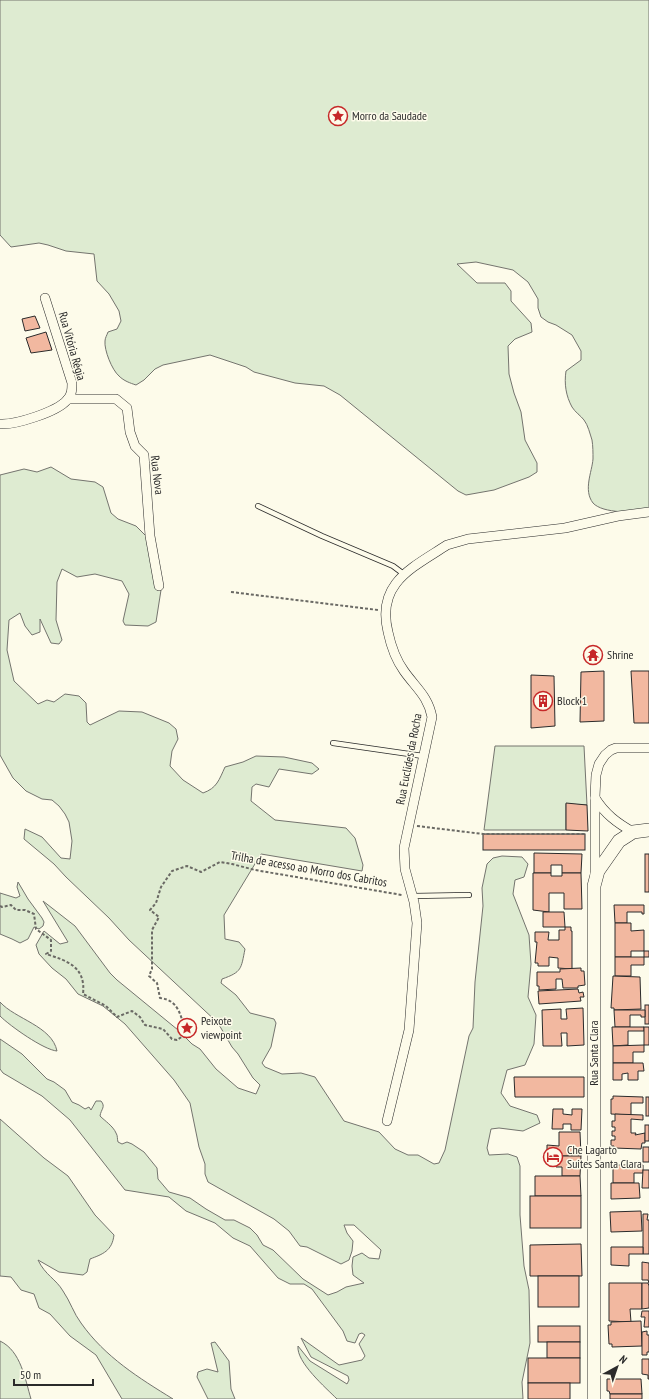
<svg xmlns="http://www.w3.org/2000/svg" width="649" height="1399" font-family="'PT Sans Narrow',sans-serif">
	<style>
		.green { fill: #deebd1; stroke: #74746e }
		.building { fill: #f2b8a0; stroke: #2b2b2b }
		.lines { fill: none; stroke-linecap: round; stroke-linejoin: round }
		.service-casing { stroke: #2b2b2b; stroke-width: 6 }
		.minor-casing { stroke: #2b2b2b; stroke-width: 10 }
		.secondary-casing { stroke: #2b2b2b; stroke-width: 14 }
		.path { stroke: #6a6964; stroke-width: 2; stroke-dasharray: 3 2; stroke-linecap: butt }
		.service { stroke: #fdfbea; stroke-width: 4.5 }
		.minor { stroke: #fdfbea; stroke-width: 9 }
		.secondary { stroke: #fdfbea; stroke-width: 13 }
		.labels { text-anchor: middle; stroke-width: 3; stroke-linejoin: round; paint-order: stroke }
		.poi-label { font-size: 12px; fill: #2b2b2b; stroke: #fdfbea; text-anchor: start }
		.street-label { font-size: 12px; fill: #2b2b2b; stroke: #fdfbea }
	</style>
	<rect width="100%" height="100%" fill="#fdfbea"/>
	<g class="green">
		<path d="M0 0H649V512C635 512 603 514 593 503 583 490 592 472 593 459 593 453 593 446 592 440 590 434 588 425 584 420 581 416 575 412 572 407 566 396 564 384 566 371L581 360V351L572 335 556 325 548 322 541 317 538 308V299L528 282 513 270 476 262 457 264 477 283H505L511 291V301L531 323 532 332 515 339 508 346 509 374 514 393 521 412 525 440 537 463V472L529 477 494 490 466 495 458 491 340 395 324 386 295 383 254 372 246 367 210 355 163 365 155 369 144 380 136 385C130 383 124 381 119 376 112 370 104 350 105 341 105 338 107 335 108 332L117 329 121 321 119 311 109 294 97 281 94 254 66 251 48 245 39 243 11 247 0 235Z"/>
		<path d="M51 467 71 479 95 482 103 487 111 513 118 519 136 526 146 536 161 590 156 622 148 626 125 625 123 621 129 594 122 581 95 574 77 577 62 569 57 582 56 620 62 640 59 644 51 643 40 619V632L32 635 25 626 20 613 9 620 7 650 14 681 38 704 47 700 54 702 65 694 79 696 86 703 87 722 90 725 119 711 142 712 169 723 176 729 178 739 172 751 170 766 183 780 203 793C217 788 219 780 225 767L243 762 256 756 284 757 312 763 319 769 312 774 279 769 269 787 256 784 252 787 251 801 275 820 346 828 355 838 363 865 362 871 261 854 224 915 225 939 239 942 245 949C241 969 242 972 222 979L221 983 236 995 250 1013 274 1019 276 1023 271 1047 262 1063 265 1067 282 1074 301 1073 315 1077 344 1121 379 1132 395 1149 408 1155H418L434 1164 439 1163 445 1150 469 1036 473 1028 475 982 483 906 482 888 487 864 493 858 502 856 522 857 528 864 524 877 515 880 513 894 529 935 531 964 528 997 536 1015 534 1044 525 1065 507 1070 501 1093 510 1106 537 1115 540 1123 523 1131 499 1128 491 1129 487 1148 489 1155 508 1154 517 1157 520 1166V1215L524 1266 529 1290 530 1343 522 1382 523 1399H337C326 1388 296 1362 298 1346L310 1361 347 1384 349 1380 348 1376 311 1357 301 1338 339 1365 362 1360 365 1356 359 1344 365 1335 362 1333 359 1334 355 1343 347 1341 343 1331 312 1289 304 1284H290L278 1278 250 1246 233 1238 215 1223 186 1211 169 1197 125 1190 70 1120 42 1096 3 1073 0 1069V1039L22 1054 47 1079 54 1082 65 1090 72 1102 79 1105 85 1109 89 1107 91 1110 96 1101H101C106 1107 101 1109 100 1116 105 1121 113 1126 116 1133 118 1136 117 1139 118 1142L122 1144 127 1142 132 1144 144 1152 157 1168 158 1179 169 1192 190 1198 206 1209 225 1220H234L250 1228 257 1235 263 1245 273 1250 303 1279 328 1295 337 1292 346 1287 364 1283 353 1275 352 1266 353 1257 362 1253 369 1258 379 1259 381 1250 354 1225H344L347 1233 353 1241 352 1251 349 1260 341 1264 307 1247 300 1246 289 1231 274 1219 208 1182 205 1174V1164L199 1147 190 1103 174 1080 125 1024 103 1006 78 994 66 979 52 968 39 954 36 945 44 931 60 944 68 942 43 901 75 926 110 973 117 980 178 1030 192 1044 200 1049 216 1069 238 1088 256 1094 260 1085 253 1078 238 1054 232 1047 218 1023 129 940 109 918 66 877 54 864 24 839 25 829 42 837 61 858 70 859 72 841 69 822 65 814 59 806 52 800 42 799 26 791 13 778 0 755V475L24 469 37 472Z"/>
		<path d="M495 746H584L587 805 566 804V830H484Z"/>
		<path d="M18 882 28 899 42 918 44 922 43 926 39 929 34 927 28 939 20 943 12 939 0 934V893L16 898 20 896 17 887Z"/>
		<path d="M0 1002C15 1019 52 1026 57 1051 44 1050 10 1026 0 1016Z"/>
		<path d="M0 1119 44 1158 68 1176 95 1215 114 1235C112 1251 103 1254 90 1259L87 1272 83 1275 59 1272 38 1260C45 1275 56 1279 63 1291 70 1301 74 1314 81 1323 105 1357 139 1378 173 1399H122L96 1355 70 1336 50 1314 39 1308 34 1294 21 1290 11 1277 0 1276Z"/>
		<path d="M0 1341C21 1351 25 1379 31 1399H0Z"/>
		<path d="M215 1342 229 1361 231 1389 235 1399H208L197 1377 198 1372 207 1369 218 1372 211 1343Z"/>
	</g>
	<g class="building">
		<path d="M35 316 40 328 25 331 22 319Z"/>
		<path d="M46 332 52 350 31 353 26 338Z"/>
		<path d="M604 671V721L580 722 581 672Z"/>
		<path d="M631 671H649V723H634Z"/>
		<path d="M531 675 554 676 555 726 531 728Z"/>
		<path d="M566 803 587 805 588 831 566 830Z"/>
		<rect x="483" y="834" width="102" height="16"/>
		<path d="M534 853 582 854 581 873H562V865H551V873H534Z"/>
		<rect x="645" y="854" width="4" height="38"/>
		<path d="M533 873H551V876H562V873H581L582 909H564V893H549V912L533 910Z"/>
		<path d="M614 905H644V914H642V912H627V923H615Z"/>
		<path d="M543 912H564L565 927H543Z"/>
		<path d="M615 923H631V931L644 930V951H631V957H615Z"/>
		<path d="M565 927H571V931H572V969L558 968V958L549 957V966H538V963H535L537 942H535V932H549L548 940H559V930H565Z"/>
		<rect x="644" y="951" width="5" height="6"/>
		<path d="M615 957H644V965H631V976H615Z"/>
		<path d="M581 968V971H584L585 985 578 986V988H563L562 979H556V989L539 990V986H537V972H560V969Z"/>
		<path d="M613 976 640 977 641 1009 614 1010V1008H611Z"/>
		<path d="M578 989 579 993 583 992 584 997H580L581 1001 539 1004 538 991Z"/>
		<rect x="645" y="1005" width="4" height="19"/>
		<path d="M583 1008 584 1045 567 1046V1033H561L562 1046H543L542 1010 561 1009V1019H567L566 1009Z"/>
		<path d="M614 1010H645V1017H641V1015H630V1027H615Z"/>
		<path d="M612 1027H644V1031H628V1045L613 1046Z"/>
		<rect x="644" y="1027" width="5" height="18"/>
		<path d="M644 1045V1052H633V1063H613V1046Z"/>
		<path d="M613 1063H643L644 1071H638V1080H628V1073L622 1074V1080H613Z"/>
		<path d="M514 1077H584V1097H515Z"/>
		<path d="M613 1096 643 1097V1103H631V1115L611 1114V1099H613Z"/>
		<rect x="646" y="1097" width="3" height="19"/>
		<path d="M553 1109H563V1114L572 1115V1109H582L581 1130H571V1124H563V1129H552Z"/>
		<path d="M615 1114 643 1115V1120L631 1119V1133H636L635 1135 645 1133V1143H642L641 1149 614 1148V1146H611V1140H615V1136H612V1131H615V1127H612V1121H615Z"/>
		<rect x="645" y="1125" width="4" height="16"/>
		<path d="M559 1132H580L581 1156H547V1145L559 1146Z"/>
		<rect x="643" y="1147" width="6" height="15"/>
		<path d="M556 1156H581L580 1176H562V1167H556Z"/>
		<path d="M613 1165H643V1173H634V1183H613Z"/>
		<path d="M643 1170H649V1188H642Z"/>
		<path d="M535 1176H580L581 1196H535Z"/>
		<path d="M611 1183H639L640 1198 611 1199Z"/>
		<rect x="530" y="1196" width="51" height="32"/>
		<path d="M641 1211 642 1231 611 1232 610 1212Z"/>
		<path d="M643 1214H648L647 1220H649V1254H643Z"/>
		<path d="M581 1244 582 1276H530V1245Z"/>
		<path d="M611 1247H643V1254H629V1266L611 1265Z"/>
		<path d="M642 1262 649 1263V1283L648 1280H642Z"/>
		<rect x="538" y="1276" width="41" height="31"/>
		<path d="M609 1283H642V1309H630L631 1322 609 1321Z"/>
		<path d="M642 1283H648L649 1286V1308L642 1309Z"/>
		<path d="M642 1311H649V1327H644L645 1317H641Z"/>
		<path d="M641 1321 642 1346 612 1347V1344H609L608 1325H611V1322Z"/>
		<rect x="538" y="1326" width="42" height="16"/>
		<path d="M647 1331V1335H649V1352H647V1355H642V1332Z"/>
		<rect x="547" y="1342" width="33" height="16"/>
		<rect x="528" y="1358" width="52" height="25"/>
		<path d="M642 1359H649V1379H648V1375L642 1374Z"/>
		<path d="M607 1379H641L642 1394H610L609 1391H607Z"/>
		<rect x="528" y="1383" width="42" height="16"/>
		<rect x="610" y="1394" width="32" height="5"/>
	</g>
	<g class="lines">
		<defs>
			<g id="service">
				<path d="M258 506 322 536 393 566 405 575"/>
				<path d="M333 743 423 756"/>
				<path d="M413 896 469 895"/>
			</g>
			<g id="minor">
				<path d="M68 399H116L127 408 130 432 135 446 144 455 150 536 159 586"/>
				<path d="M0 424C15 425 57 412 67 400 72 395 72 389 72 383L45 298"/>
				<path d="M595 798C605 814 617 823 633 832"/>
				<path d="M595 877V797L596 775 599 764 605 755 611 750 616 748H649"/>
				<path d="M387 1121 409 1030 417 923 414 902 405 869 404 848 432 717C428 696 416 688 404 671 396 660 391 646 388 632 376 583 412 568 447 545L468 539 565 528 618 516 649 512"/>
			</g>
			<path id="secondary" d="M594 1399V886L598 871 619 841 633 832 649 830"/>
		</defs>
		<use href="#service" class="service-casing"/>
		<use href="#minor" class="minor-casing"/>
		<use href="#secondary" class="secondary-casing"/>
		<g class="path">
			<path d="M231 592 378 610"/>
			<path d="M594 655 598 658"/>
			<path d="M417 826 483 834H586"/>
			<path d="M0 906 2 907 11 905 16 910H25L34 914 36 929 51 940V951L46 954C68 961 86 967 83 994L106 1006 117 1017 132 1011 140 1017 145 1025 163 1029 172 1039 177 1040 186 1034C181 1018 180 1000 160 998L157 983 149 976 152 969V930L159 917 150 910 156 903 161 887 172 871 187 866 201 872 220 862 232 864 255 870 402 895"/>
		</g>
		<use href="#service" class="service"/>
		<use href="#minor" class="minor"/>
		<use href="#secondary" class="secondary"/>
	</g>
	<defs>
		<symbol id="sight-ring" viewBox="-11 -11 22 22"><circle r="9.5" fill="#fdfbea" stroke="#c62828" stroke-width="1.5"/><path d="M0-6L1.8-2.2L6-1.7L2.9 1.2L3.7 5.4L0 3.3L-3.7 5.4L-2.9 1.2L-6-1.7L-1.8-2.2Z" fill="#c62828"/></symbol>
		<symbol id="temple-ring" viewBox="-11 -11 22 22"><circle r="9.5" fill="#fdfbea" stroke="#c62828" stroke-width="1.5"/><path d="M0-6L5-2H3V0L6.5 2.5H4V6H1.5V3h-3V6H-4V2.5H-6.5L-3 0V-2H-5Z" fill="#c62828"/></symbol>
		<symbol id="building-ring" viewBox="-11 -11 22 22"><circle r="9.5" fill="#fdfbea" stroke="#c62828" stroke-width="1.5"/><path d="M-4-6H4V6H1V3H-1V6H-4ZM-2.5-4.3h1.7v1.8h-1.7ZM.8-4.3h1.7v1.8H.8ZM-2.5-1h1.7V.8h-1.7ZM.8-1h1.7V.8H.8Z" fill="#c62828"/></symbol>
		<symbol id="hotel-ring" viewBox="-11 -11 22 22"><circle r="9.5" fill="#fdfbea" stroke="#c62828" stroke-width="1.5"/><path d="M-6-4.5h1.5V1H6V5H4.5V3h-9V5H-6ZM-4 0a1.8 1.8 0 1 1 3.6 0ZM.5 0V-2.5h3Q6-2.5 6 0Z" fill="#c62828"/></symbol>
	</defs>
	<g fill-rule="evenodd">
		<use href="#sight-ring" x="327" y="105" width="22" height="22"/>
		<use href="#temple-ring" x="582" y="644" width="22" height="22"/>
		<use href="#building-ring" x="532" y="690" width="22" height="22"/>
		<use href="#sight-ring" x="176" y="1017" width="22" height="22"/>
		<use href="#hotel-ring" x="542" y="1146" width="22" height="22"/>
	</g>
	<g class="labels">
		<g class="poi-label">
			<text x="352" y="120">Morro da Saudade</text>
			<text x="607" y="659">Shrine</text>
			<text x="557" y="705">Block 1</text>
			<text x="201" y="1025">Peixote<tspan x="201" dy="14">viewpoint</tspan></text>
			<text x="567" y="1154">Che Lagarto<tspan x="567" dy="14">Suites Santa Clara</tspan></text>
		</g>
		<g class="street-label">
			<text transform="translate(72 346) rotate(74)" y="4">Rua Vitória Régia</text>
			<text transform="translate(157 475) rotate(83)" y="4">Rua Nova</text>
			<text transform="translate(409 759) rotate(-79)" y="4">Rua Euclides da Rocha</text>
			<text transform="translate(309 869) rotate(10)" y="4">Trilha de acesso ao Morro dos Cabritos</text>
			<text transform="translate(594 1053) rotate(-90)" y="4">Rua Santa Clara</text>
		</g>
	</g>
	<g transform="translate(617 1367) rotate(40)" stroke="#fdfbea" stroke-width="3" paint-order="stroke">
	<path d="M0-3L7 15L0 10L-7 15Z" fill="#2b2b2b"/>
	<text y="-6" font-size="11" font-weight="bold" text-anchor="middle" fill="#2b2b2b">N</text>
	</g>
	<path d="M14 1379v6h79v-6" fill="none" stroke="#2b2b2b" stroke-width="2"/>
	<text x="20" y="1379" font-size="12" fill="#2b2b2b" stroke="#fdfbea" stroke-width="3" paint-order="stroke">50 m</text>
</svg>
